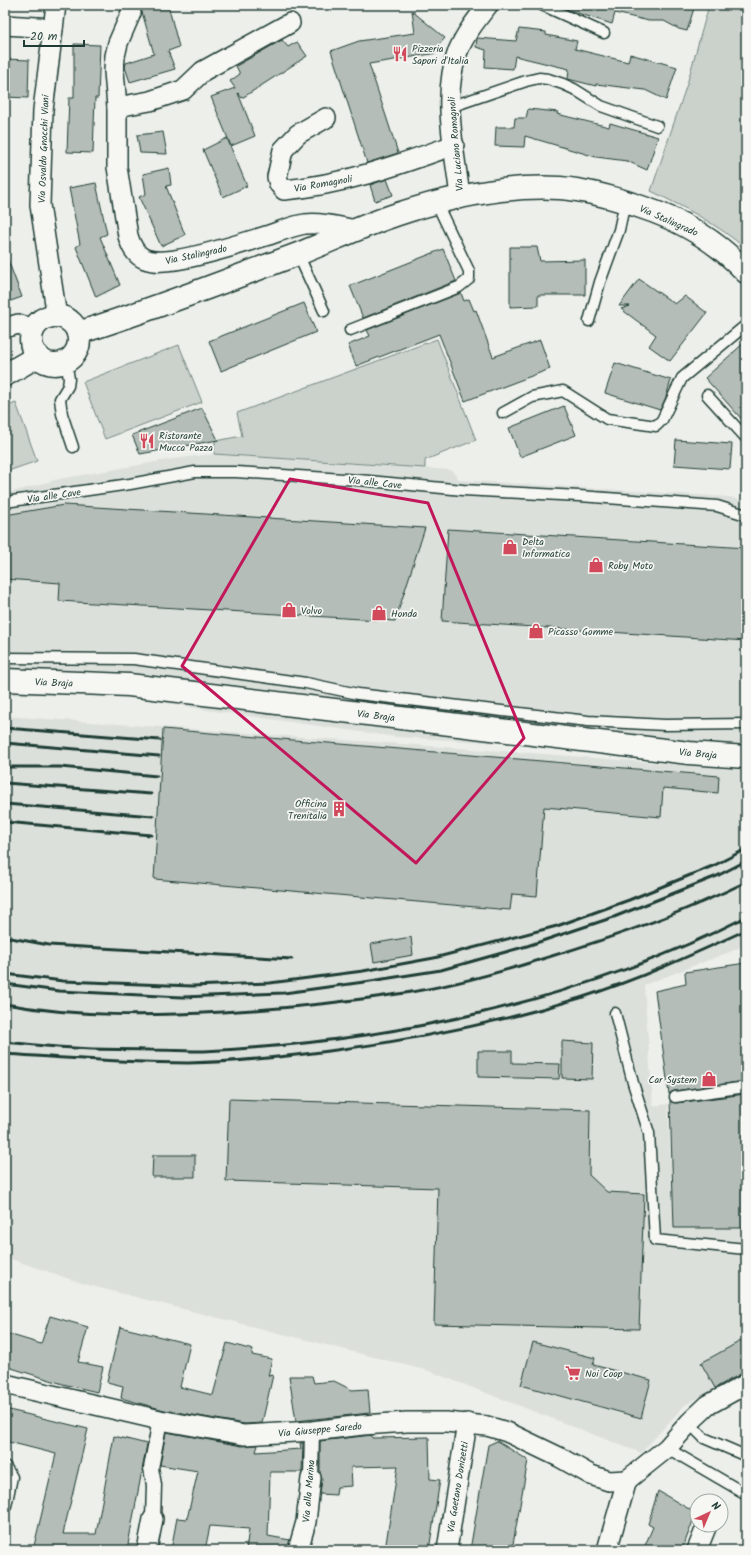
<svg xmlns="http://www.w3.org/2000/svg" width="751" height="1555" font-family="Kalam,sans-serif">
	<style>
		.built { fill: #dce0db }
		.green { fill: #cbd2cc; stroke: #758880 }
		.building { fill: #b4bdb8; stroke: #1f3d34 }
		.lines { fill: none; stroke-linecap: round; stroke-linejoin: round }
		.service-casing { stroke: #1f3d34; stroke-width: 13 }
		.pedestrian-casing { stroke: #1f3d34; stroke-width: 17 }
		.minor-casing { stroke: #1f3d34; stroke-width: 22 }
		.tertiary-casing { stroke: #1f3d34; stroke-width: 25 }
		.primary-casing { stroke: #1f3d34; stroke-width: 25 }
		.service { stroke: #f6f6f2; stroke-width: 10 }
		.pedestrian { stroke: #f6f6f2; stroke-width: 14 }
		.minor { stroke: #f6f6f2; stroke-width: 19 }
		.tertiary { stroke: #f6f6f2; stroke-width: 22 }
		.primary { stroke: #f6f6f2; stroke-width: 22 }
		.rail { stroke: #1f3d34; stroke-width: 3 }
		.marked { fill: none; stroke: #c2185b; stroke-width: 3; stroke-linejoin: round }
		.labels { text-anchor: middle; stroke-width: 3.5; stroke-linejoin: round; paint-order: stroke }
		.poi-label { font-size: 10px; fill: #1f3d34; stroke: #f6f6f2; text-anchor: start }
		.street-label { font-size: 10px; fill: #1f3d34; stroke: #f6f6f2 }
	</style>
	<rect width="100%" height="100%" fill="#edefea"/>
	<filter id="ink" filterUnits="userSpaceOnUse"><feTurbulence type="fractalNoise" baseFrequency=".025" numOctaves="2"/><feDisplacementMap in="SourceGraphic" scale="8" xChannelSelector="R" yChannelSelector="G"/><feConvolveMatrix kernelMatrix="1 2 1 2 8 2 1 2 1" color-interpolation-filters="sRGB"/></filter>
	<g filter="url(#ink)">
		<g class="built">
			<path d="M214 454 451 470 460 480 729 497 746 501V764L519 744 396 737 213 711 133 697 68 694 5 695V494L59 479 173 459Z"/>
			<path d="M5 716 545 754 746 770V944L732 951 644 985 653 1106 668 1104 674 1228H746V1372L685 1405 641 1453 429 1371 84 1284 5 1257Z"/>
		</g>
		<g class="green">
			<path d="M709 5H746V53L743 65 746 67V249C719 225 684 207 651 191L687 84Z"/>
			<path d="M437 339 476 440 425 460V468L214 454 215 441 242 436 237 413Z"/>
			<path d="M179 345 202 402 105 439 83 382Z"/>
			<path d="M16 403 37 461 5 472V407Z"/>
		</g>
		<g class="building">
			<path d="M140 5H168L179 47 168 51 175 69 130 82 125 67 126 63 154 54Z"/>
			<path d="M564 5H695L687 31 679 29 664 21H649L615 13 612 24 571 11 564 8Z"/>
			<path d="M412 11 445 38 436 48 437 53 369 64 398 153 367 163 331 51 359 41 415 33Z"/>
			<path d="M519 29 546 32V35L577 41 575 49 628 62 630 54 677 67 666 100 645 90 596 84V86L568 79 569 69 515 56 513 69 485 67 486 50 476 47 477 38 516 41Z"/>
			<path d="M282 40 288 47 297 42 307 56 242 98 238 93 255 136 231 146 211 97 235 88 230 81 240 74 236 66Z"/>
			<path d="M74 44 100 45 98 98H95L93 153 67 152 69 98H74Z"/>
			<path d="M5 59 29 60 28 98 5 97Z"/>
			<path d="M528 109 558 112 557 114 609 127 610 123 658 137 647 170 627 161 596 157 525 136 524 147 495 146 496 127H514L515 118H526Z"/>
			<path d="M163 132 167 154 140 153 137 135Z"/>
			<path d="M227 138 247 186 223 197 203 150Z"/>
			<path d="M169 168 171 185 166 186 185 235 161 246 139 197 146 194 143 174Z"/>
			<path d="M387 179 393 195 375 201 370 185Z"/>
			<path d="M96 183 107 234 100 237 120 285 96 297 76 247 80 244 69 188Z"/>
			<path d="M510 247H537L540 261 585 260V295H538V306L510 307Z"/>
			<path d="M443 249 456 281 363 318 350 286Z"/>
			<path d="M5 255H6L22 297 5 303Z"/>
			<path d="M639 279 675 304 685 296 707 313 670 361 649 346 656 335 621 309 630 306H619Z"/>
			<path d="M461 293 464 301 469 299 474 311 476 310 493 357 540 340 550 369 465 401 439 334 356 366 348 345 370 336 367 330Z"/>
			<path d="M304 303 316 332 221 371 209 341Z"/>
			<path d="M746 341V424L705 378Z"/>
			<path d="M615 363 671 380 666 397 660 410 605 393Z"/>
			<path d="M564 406 576 435 520 457 509 428Z"/>
			<path d="M202 408 218 440 140 454 132 435Z"/>
			<path d="M676 440 732 444 730 469 674 465Z"/>
			<path d="M64 505 425 528 395 621 59 601 60 583 5 579V515Z"/>
			<path d="M448 529 746 548V641L442 621Z"/>
			<path d="M163 729 719 776 718 793 663 788 661 817 544 807 537 896 512 894 510 910 154 879Z"/>
			<path d="M411 937 413 955 374 962 371 944Z"/>
			<path d="M746 963V1081L674 1091 669 1094 655 991 686 984 685 972Z"/>
			<path d="M562 1041 593 1043 592 1079 562 1078Z"/>
			<path d="M478 1051H512V1063L560 1064 559 1079 478 1077Z"/>
			<path d="M746 1094V1228H674L670 1101 676 1103Z"/>
			<path d="M229 1099 590 1110 589 1175 607 1192 644 1194 639 1329 434 1324 438 1188 226 1181Z"/>
			<path d="M153 1155H195V1177H152Z"/>
			<path d="M50 1316 88 1327 78 1362 103 1367 97 1392 63 1384 5 1366V1333L41 1344Z"/>
			<path d="M120 1327 190 1344 180 1387 213 1395 227 1343 253 1350 252 1355 272 1359 268 1376 273 1375 262 1423 245 1424 164 1410 121 1398 123 1386 107 1382Z"/>
			<path d="M746 1338V1371L715 1388 701 1363Z"/>
			<path d="M533 1342 595 1358 593 1365 651 1380 641 1418 521 1385Z"/>
			<path d="M289 1376H312L314 1383 334 1381 352 1390 368 1389 370 1413 296 1421Z"/>
			<path d="M5 1409 88 1429 63 1534H96L114 1436 147 1444 127 1550H33L56 1454 5 1441Z"/>
			<path d="M166 1432 242 1446 258 1445 256 1452 301 1449 300 1443H303L302 1472H270L268 1536 290 1540 287 1550H246L249 1529 210 1526 205 1550H171L177 1518 187 1519 198 1471 160 1465Z"/>
			<path d="M372 1435V1438L429 1437 430 1479 440 1480 429 1550H385L398 1466 351 1467 352 1486 337 1487 336 1495 320 1494 322 1479 320 1472V1441Z"/>
			<path d="M497 1441 528 1460 512 1550H470L488 1445Z"/>
			<path d="M658 1491 696 1513 682 1550H643L653 1527 648 1524Z"/>
		</g>
		<g class="lines">
			<defs>
				<g id="service">
					<path d="M542 5 604 33"/>
					<path d="M450 107 526 81 539 78 548 79 563 84 574 89 601 106 657 126"/>
					<path d="M298 254 324 311"/>
					<path d="M589 321 600 282 619 230 625 202"/>
					<path d="M350 330 459 287 469 279V271L436 202"/>
					<path d="M66 361 69 379 68 386 60 399 62 414 73 447"/>
					<path d="M707 395 746 438"/>
					<path d="M503 413 532 397 563 391 607 419 656 426 662 420 682 378 746 325"/>
					<path d="M5 502 130 484 195 472H236L359 480 463 490 579 496 717 506 746 515"/>
					<path d="M5 658 134 659 306 683 358 694 588 721 665 725 746 724"/>
					<path d="M615 1013 633 1083 649 1133 655 1240 746 1249"/>
					<path d="M675 1097 746 1087"/>
					<path d="M689 1423 704 1438 746 1456"/>
					<path d="M667 1448 746 1494"/>
					<path d="M5 1466 12 1477 6 1506"/>
				</g>
				<g id="pedestrian">
					<path d="M311 1478 312 1431"/>
					<path d="M153 1519 154 1485 151 1468 160 1420"/>
				</g>
				<g id="minor">
					<path d="M56 5 43 110 40 205 57 317"/>
					<path d="M131 13 118 43 115 56 114 71 117 107V167L128 236C131 246 135 255 145 259 155 263 166 261 175 260 208 255 239 244 269 235 281 231 292 226 305 224 322 222 339 227 356 230"/>
					<path d="M5 25 53 28"/>
					<path d="M117 107 150 101 183 90 203 71 290 23"/>
					<path d="M326 118 298 134 283 150 277 177 279 184 284 190C343 185 398 165 454 145"/>
					<path d="M460 197C455 151 441 95 458 51 465 34 477 19 488 5"/>
					<path d="M5 328 18 324 34 329"/>
					<path d="M5 1384 160 1420 244 1435 312 1431 363 1425 407 1422H446L487 1426 507 1432 559 1457 591 1475 609 1481 627 1480"/>
					<path d="M627 1480 667 1448 689 1423 708 1405 746 1384"/>
					<path d="M147 1550 153 1519"/>
					<path d="M298 1550 306 1522 311 1478"/>
					<path d="M447 1550 467 1423"/>
					<path d="M607 1550 627 1480"/>
					<path d="M697 1550 707 1525"/>
				</g>
				<g id="tertiary">
					<circle cx="55" cy="340" r="24"/>
					<path d="M78 333C152 310 225 281 298 254 331 241 364 225 398 214 449 197 506 185 560 188 587 190 615 198 641 207 681 220 717 241 746 272"/>
					<path d="M5 375 38 356"/>
				</g>
				<path id="primary" d="M5 680 129 685 689 753 746 757"/>
			</defs>
			<use href="#service" class="service-casing"/>
			<use href="#pedestrian" class="pedestrian-casing"/>
			<use href="#minor" class="minor-casing"/>
			<use href="#tertiary" class="tertiary-casing"/>
			<use href="#primary" class="primary-casing"/>
			<use href="#service" class="service"/>
			<use href="#pedestrian" class="pedestrian"/>
			<use href="#minor" class="minor"/>
			<use href="#tertiary" class="tertiary"/>
			<use href="#primary" class="primary"/>
			<g class="rail">
				<path d="M5 728 160 740"/>
				<path d="M5 743 159 756"/>
				<path d="M5 767H60L157 776"/>
				<path d="M5 783 151 794"/>
				<path d="M5 804 153 816"/>
				<path d="M5 822 151 835"/>
				<path d="M5 937 49 945 292 959"/>
				<path d="M5 974 63 981 192 986 270 983 363 971 434 958 557 926 629 900 715 865 746 849"/>
				<path d="M5 984 59 991 182 997 284 993 364 982 441 970 527 946 614 917 717 876 746 861"/>
				<path d="M5 1004C76 1017 151 1016 222 1012 283 1009 345 1002 405 993 451 986 498 973 542 959 612 938 681 914 746 882"/>
				<path d="M5 1042C28 1044 51 1047 74 1048 99 1050 125 1049 150 1050 168 1050 186 1051 204 1051 390 1042 579 1002 746 917"/>
				<path d="M5 1054C66 1058 127 1063 188 1063 235 1062 283 1057 329 1051 414 1040 498 1023 580 998 637 980 692 955 746 930"/>
			</g>
		</g>
	</g>
	<path class="marked" d="M290 479 428 503 524 738 416 863 182 666Z"/>
	<defs>
		<symbol id="restaurant-bare" viewBox="-9 -9 18 18"><path d="M-5-6h1v4h1v-4h1v4h1v-4h1v5L-1.5 .5V6h-2V.5L-5-1ZM5-6V6H3V1.5H1.5Q1.5-4 5-6Z" fill="#d1495b" stroke="#f6f6f2" stroke-width="2.5" paint-order="stroke"/></symbol>
		<symbol id="shop-bare" viewBox="-9 -9 18 18"><path d="M-5-2.5h2.3a2.7 3.5 0 0 1 5.4 0H5L5.5 6h-11ZM-1.5-2.5h3a1.5 2.3 0 0 0-3 0Z" fill="#d1495b" stroke="#f6f6f2" stroke-width="2.5" paint-order="stroke"/></symbol>
		<symbol id="building-bare" viewBox="-9 -9 18 18"><path d="M-4-6H4V6H1V3H-1V6H-4ZM-2.5-4.3h1.7v1.8h-1.7ZM.8-4.3h1.7v1.8H.8ZM-2.5-1h1.7V.8h-1.7ZM.8-1h1.7V.8H.8Z" fill="#d1495b" stroke="#f6f6f2" stroke-width="2.5" paint-order="stroke"/></symbol>
		<symbol id="supermarket-bare" viewBox="-9 -9 18 18"><path d="M-6-5.5h2.5l.6 2H6L4.5 2H-2.5L-4.4-4H-6ZM-1.5 3.2a1.3 1.3 0 1 0 .1 0ZM3 3.2a1.3 1.3 0 1 0 .1 0Z" fill="#d1495b" stroke="#f6f6f2" stroke-width="2.5" paint-order="stroke"/></symbol>
	</defs>
	<g fill-rule="evenodd">
		<use href="#restaurant-bare" x="389" y="43" width="22" height="22"/>
		<use href="#restaurant-bare" x="136" y="430" width="22" height="22"/>
		<use href="#shop-bare" x="499" y="536" width="22" height="22"/>
		<use href="#shop-bare" x="585" y="554" width="22" height="22"/>
		<use href="#shop-bare" x="278" y="599" width="22" height="22"/>
		<use href="#shop-bare" x="368" y="602" width="22" height="22"/>
		<use href="#shop-bare" x="525" y="620" width="22" height="22"/>
		<use href="#building-bare" x="328" y="798" width="22" height="22"/>
		<use href="#shop-bare" x="698" y="1068" width="22" height="22"/>
		<use href="#supermarket-bare" x="562" y="1362" width="22" height="22"/>
	</g>
	<g class="labels">
		<g class="poi-label">
			<text x="412" y="52">Pizzeria<tspan x="412" dy="12">Sapori d'Italia</tspan></text>
			<text x="159" y="439">Ristorante<tspan x="159" dy="12">Mucca Pazza</tspan></text>
			<text x="522" y="545">Delta<tspan x="522" dy="12">Informatica</tspan></text>
			<text x="608" y="569">Roby Moto</text>
			<text x="301" y="614">Volvo</text>
			<text x="391" y="617">Honda</text>
			<text x="548" y="635">Picasso Gomme</text>
			<text x="327" y="807" text-anchor="end">Officina<tspan x="327" dy="12">Trenitalia</tspan></text>
			<text x="697" y="1083" text-anchor="end">Car System</text>
			<text x="585" y="1377">Noi Coop</text>
		</g>
		<g class="street-label">
			<text transform="translate(455 144) rotate(-95)" y="4">Via Luciano Romagnoli</text>
			<text transform="translate(43 149) rotate(-88)" y="4">Via Osvaldo Gnocchi Viani</text>
			<text transform="translate(323 183) rotate(-10)" y="4">Via Romagnoli</text>
			<text transform="translate(669 220) rotate(24)" y="4">Via Stalingrado</text>
			<text transform="translate(196 254) rotate(-12)" y="4">Via Stalingrado</text>
			<text transform="translate(375 482) rotate(6)" y="4">Via alle Cave</text>
			<text transform="translate(54 495) rotate(-8)" y="4">Via alle Cave</text>
			<text transform="translate(54 682) rotate(2)" y="4">Via Braja</text>
			<text transform="translate(376 715) rotate(7)" y="4">Via Braja</text>
			<text transform="translate(698 753) rotate(5)" y="4">Via Braja</text>
			<text transform="translate(320 1429) rotate(-5)" y="4">Via Giuseppe Saredo</text>
			<text transform="translate(457 1487) rotate(-81)" y="4">Via Gaetano Donizetti</text>
			<text transform="translate(308 1491) rotate(-85)" y="4">Via alla Marina</text>
		</g>
	</g>
	<rect width="751" height="1555" fill="none" stroke="#f6f6f2" stroke-width="20"/>
	<rect x="10" y="10" width="731" height="1535" fill="none" stroke="#1f3d34" stroke-width="1.5" filter="url(#ink)"/>
	<g transform="translate(709 1513) rotate(44)"><circle r="19" fill="#f6f6f2" stroke="#a0aca6"/>
	<path d="M0-3L7 15L0 10L-7 15Z" fill="#d1495b"/>
	<text y="-6" font-size="11" font-weight="bold" text-anchor="middle" fill="#1f3d34">N</text>
	</g>
	<path d="M24 40v6h60v-6" fill="none" stroke="#1f3d34" stroke-width="2"/>
	<text x="30" y="40" font-size="12" fill="#1f3d34" stroke="#f6f6f2" stroke-width="3" paint-order="stroke">20 m</text>
</svg>
